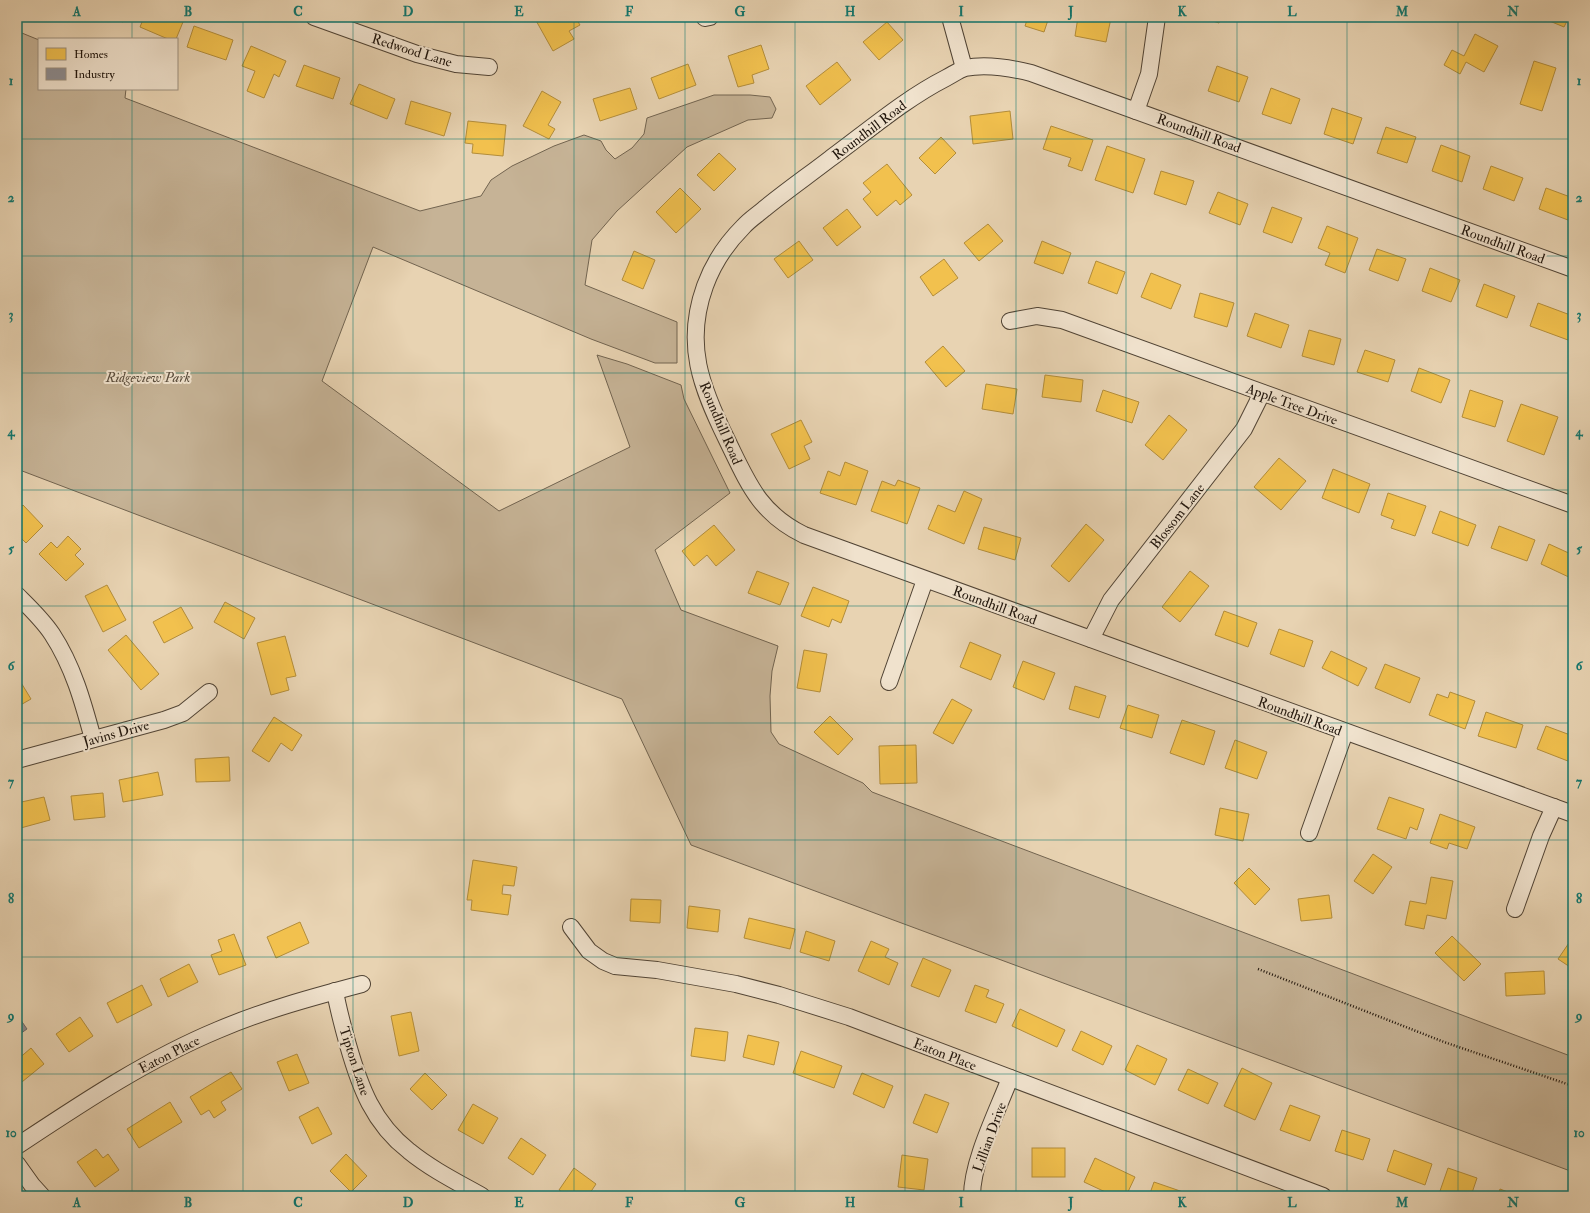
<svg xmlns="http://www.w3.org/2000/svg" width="1590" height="1213" font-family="'IM FELL Double Pica',serif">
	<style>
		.green { fill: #c6b396; stroke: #726450 }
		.homes { fill: #f2c14e; stroke: #b38d3a }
		.industry { fill: #8d8d92; stroke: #6c696a }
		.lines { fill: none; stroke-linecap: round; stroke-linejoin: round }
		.street-casing { stroke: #514435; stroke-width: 18 }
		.path { stroke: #1f140b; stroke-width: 2.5; stroke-dasharray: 1 2; stroke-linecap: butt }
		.street { stroke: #f0e2cd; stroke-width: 16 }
		.grid { fill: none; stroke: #0f766e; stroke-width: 1; stroke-opacity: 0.55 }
		.labels { text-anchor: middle; stroke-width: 4; stroke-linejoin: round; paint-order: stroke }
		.street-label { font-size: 14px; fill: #1f140b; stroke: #f0e2cd }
		.park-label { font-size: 14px; font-style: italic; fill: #594c3c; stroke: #f0e2cd }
		.neatline { fill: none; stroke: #0f766e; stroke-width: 1.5 }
		.grid-label { font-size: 13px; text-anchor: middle; font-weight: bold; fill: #0f766e }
	</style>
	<rect width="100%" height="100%" fill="#e8d3b2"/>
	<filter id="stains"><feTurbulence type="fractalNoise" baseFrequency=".005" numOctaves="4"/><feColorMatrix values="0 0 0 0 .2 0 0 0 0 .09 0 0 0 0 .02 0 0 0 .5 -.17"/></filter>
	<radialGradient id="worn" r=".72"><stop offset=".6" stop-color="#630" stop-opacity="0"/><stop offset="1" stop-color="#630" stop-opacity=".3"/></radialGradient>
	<path class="green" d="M17 31 39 40V89H126L125 98 420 211 481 196 491 180 512 166 554 146 584 135 601 141 606 150 615 159 632 148 644 134 647 118 714 95H750L770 97 776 109 772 118 748 120 687 147 617 211 592 240 585 285 677 322V363H655L591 339 373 247 322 381 499 511 630 447 597 355 627 364 681 385 684 399 730 493 655 550 681 610 778 646 772 671 770 696 771 732 779 744 863 783 872 792 1573 1057V1172L691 845 622 699 17 469Z"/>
	<g class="homes">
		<path d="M109 17H124L123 22Z"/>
		<path d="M144 17H170L183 22 176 39H168L140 27Z"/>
		<path d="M478 17H498V20Z"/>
		<path d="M534 17H575L580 25 569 31 574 39 553 51Z"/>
		<path d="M1028 17H1049L1044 32 1025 26Z"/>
		<path d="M1078 17 1111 18 1106 42 1075 36Z"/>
		<path d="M1200 17H1221L1219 23Z"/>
		<path d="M1540 17H1573V21L1568 19 1564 27Z"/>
		<path d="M887 22 903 40 879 60 863 42Z"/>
		<path d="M194 26 233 40 226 60 187 47Z"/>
		<path d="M1475 34 1498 46 1484 72 1466 62 1460 74 1444 65 1452 50 1464 56Z"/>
		<path d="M761 45 769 69 752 75 754 83 738 87 728 56Z"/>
		<path d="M251 46 286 61 279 77 274 74 264 98 247 91 255 71 242 66Z"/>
		<path d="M1534 61 1556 68 1542 111 1520 104Z"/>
		<path d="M837 62 851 80 820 105 806 86Z"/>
		<path d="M688 64 696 85 659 99 651 78Z"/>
		<path d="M304 65 340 78 333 99 296 86Z"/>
		<path d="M1217 66 1248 77 1239 102 1208 91Z"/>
		<path d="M359 84 395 99 387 119 350 104Z"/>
		<path d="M630 88 637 109 600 121 593 99Z"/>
		<path d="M1271 88 1300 99 1291 124 1262 114Z"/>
		<path d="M542 91 561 102 548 125 555 129 549 139 523 126Z"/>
		<path d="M411 101 451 113 444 136 405 124Z"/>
		<path d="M1332 108 1362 118 1353 144 1324 134Z"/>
		<path d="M1010 111 1013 139 973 144 970 116Z"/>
		<path d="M468 121 506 125 503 156 472 153 473 144 465 143Z"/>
		<path d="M1051 126 1093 140 1082 171 1068 166 1071 158 1043 149Z"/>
		<path d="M1386 127 1416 137 1407 163 1377 153Z"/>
		<path d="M941 137 956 153 935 174 919 158Z"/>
		<path d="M1441 145 1470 156 1462 182 1432 171Z"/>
		<path d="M1107 146 1145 159 1133 193 1095 180Z"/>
		<path d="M719 153 736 169 714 191 697 175Z"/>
		<path d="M887 164 912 195 900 205 896 200 877 216 863 199 871 192 863 183Z"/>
		<path d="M1491 166 1523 178 1514 201 1483 189Z"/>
		<path d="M1161 171 1194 181 1186 205 1154 194Z"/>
		<path d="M680 188 701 209 676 233 656 212Z"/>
		<path d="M1546 188 1573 198V207L1568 220 1539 209Z"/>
		<path d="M1218 192 1248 204 1240 225 1209 213Z"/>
		<path d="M1272 207 1302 218 1292 243 1263 232Z"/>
		<path d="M847 209 861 227 837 246 823 228Z"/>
		<path d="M988 224 1003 241 979 261 964 243Z"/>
		<path d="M1327 226 1358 238 1345 273 1325 265 1330 253 1318 248Z"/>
		<path d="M799 241 813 260 788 278 774 259Z"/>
		<path d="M1042 241 1071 253 1063 274 1034 263Z"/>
		<path d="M1377 249 1406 259 1398 281 1369 270Z"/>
		<path d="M634 251 655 260 643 289 622 280Z"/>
		<path d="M944 259 958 278 933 296 920 277Z"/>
		<path d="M1096 261 1125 272 1117 294 1088 283Z"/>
		<path d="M1430 268 1460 280 1451 302 1422 291Z"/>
		<path d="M1151 273 1181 285 1171 309 1141 297Z"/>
		<path d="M1484 284 1515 296 1507 318 1476 306Z"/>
		<path d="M1200 293 1234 303 1227 327 1194 317Z"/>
		<path d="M1538 303 1573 316V326L1568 340 1530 326Z"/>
		<path d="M1255 313 1289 325 1281 348 1247 336Z"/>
		<path d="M1309 330 1341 339 1334 365 1302 356Z"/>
		<path d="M943 346 965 371 946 387 925 362Z"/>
		<path d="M1365 350 1395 360 1388 382 1357 372Z"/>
		<path d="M1419 368 1450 380 1441 403 1411 391Z"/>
		<path d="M1045 375 1083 380 1081 402 1042 397Z"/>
		<path d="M986 384 1017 389 1013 414 982 409Z"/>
		<path d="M1103 390 1139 402 1132 423 1096 411Z"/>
		<path d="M1470 390 1503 401 1495 427 1462 417Z"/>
		<path d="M1521 404 1558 417 1544 455 1507 441Z"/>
		<path d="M1169 415 1187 430 1163 460 1145 445Z"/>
		<path d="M801 420 812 442 804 446 810 459 789 469 771 434Z"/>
		<path d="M1573 440V451L1569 449Z"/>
		<path d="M1279 458 1306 481 1281 510 1254 487Z"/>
		<path d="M845 462 868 471 856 505 820 493 828 471 840 476Z"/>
		<path d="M1333 469 1370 484 1359 513 1322 498Z"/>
		<path d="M898 480 920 488 907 524 871 511 882 481 895 486Z"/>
		<path d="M964 491 982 499 964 544 928 529 938 505 955 512Z"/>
		<path d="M1388 493 1426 506 1415 536 1391 528 1394 520 1381 515Z"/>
		<path d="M23 505 43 526 26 543 17 534V511Z"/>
		<path d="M1440 511 1476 525 1468 546 1432 533Z"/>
		<path d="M1086 524 1104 540 1069 582 1051 566Z"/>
		<path d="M714 525 735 550 716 566 707 555 694 566 682 551Z"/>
		<path d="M1499 526 1535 540 1527 561 1491 548Z"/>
		<path d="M984 527 1021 538 1015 560 978 549Z"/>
		<path d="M68 536 81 549 75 555 84 564 66 581 39 554 51 542 57 548Z"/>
		<path d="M1549 544 1573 555V579L1541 564Z"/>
		<path d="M757 571 789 583 780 605 748 593Z"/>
		<path d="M1190 571 1209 586 1180 622 1162 607Z"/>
		<path d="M107 585 126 620 103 632 85 596Z"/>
		<path d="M813 587 849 601 841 623 832 619 829 627 801 616Z"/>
		<path d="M225 602 255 618 244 639 214 622Z"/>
		<path d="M181 607 193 628 164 643 153 622Z"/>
		<path d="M1224 611 1257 623 1248 647 1215 635Z"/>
		<path d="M1279 629 1313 641 1304 667 1270 654Z"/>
		<path d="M126 635 159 674 141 690 108 650Z"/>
		<path d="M285 636 296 676 286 678 289 690 271 695 257 643Z"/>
		<path d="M970 642 1001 655 991 680 960 667Z"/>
		<path d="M804 650 827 654 820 692 797 688Z"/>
		<path d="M1331 651 1367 668 1358 686 1322 668Z"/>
		<path d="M1023 661 1055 673 1044 700 1013 687Z"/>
		<path d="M1385 664 1420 678 1410 703 1375 688Z"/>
		<path d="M17 676 31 699 17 707Z"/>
		<path d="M1075 686 1106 696 1099 718 1069 709Z"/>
		<path d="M1450 692 1475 701 1465 729 1429 715 1437 694 1448 698Z"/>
		<path d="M952 699 972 710 953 744 933 733Z"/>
		<path d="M1128 705 1159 715 1152 738 1120 728Z"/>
		<path d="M1486 712 1523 725 1516 748 1478 736Z"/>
		<path d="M830 716 853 739 838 755 814 732Z"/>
		<path d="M274 717 302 735 292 751 281 743 269 762 252 751Z"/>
		<path d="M1182 720 1215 731 1204 765 1170 753Z"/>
		<path d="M1546 726 1573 736V763L1537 749Z"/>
		<path d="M1235 740 1267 752 1257 779 1225 768Z"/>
		<path d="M916 745 917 783 880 784 879 746Z"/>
		<path d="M229 757 230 781 196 782 195 759Z"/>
		<path d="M158 772 163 795 123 802 119 780Z"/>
		<path d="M103 793 105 817 74 820 71 796Z"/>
		<path d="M44 797 50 820 17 829V803Z"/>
		<path d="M1389 797 1424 809 1417 830 1410 827 1406 839 1377 829Z"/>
		<path d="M1220 808 1249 814 1243 841 1215 835Z"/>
		<path d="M1440 814 1475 827 1467 849 1449 843 1447 849 1430 843Z"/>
		<path d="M1373 854 1392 867 1373 894 1354 881Z"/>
		<path d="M473 860 517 867 514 886 503 885 502 894 511 895 508 915 471 910 472 900H467Z"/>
		<path d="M1249 868 1270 889 1255 905 1234 883Z"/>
		<path d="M1431 877 1453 881 1446 919 1427 915 1424 929 1405 925 1410 901 1426 904Z"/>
		<path d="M1329 895 1332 918 1301 921 1298 899Z"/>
		<path d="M631 899 661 900 660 923 630 921Z"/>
		<path d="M689 906 720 910 718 932 687 928Z"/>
		<path d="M749 918 795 929 790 949 744 938Z"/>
		<path d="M300 922 309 943 276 958 267 937Z"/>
		<path d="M806 931 835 941 829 961 800 952Z"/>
		<path d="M234 934 246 965 219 975 211 955 222 951 218 940Z"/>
		<path d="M1452 936 1481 964 1464 981 1435 953Z"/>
		<path d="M1573 937V969L1558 959Z"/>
		<path d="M871 941 889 949 885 957 898 963 889 985 858 971Z"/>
		<path d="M923 958 951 970 939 997 911 986Z"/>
		<path d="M189 964 198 982 168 997 160 979Z"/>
		<path d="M1544 971 1545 994 1506 996 1505 973Z"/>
		<path d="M142 985 152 1005 117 1023 107 1003Z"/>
		<path d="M975 985 989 990 986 997 1004 1004 996 1023 965 1011Z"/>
		<path d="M1020 1009 1065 1030 1057 1047 1012 1026Z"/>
		<path d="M411 1012 419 1051 399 1056 391 1016Z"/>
		<path d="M80 1017 93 1036 69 1052 56 1034Z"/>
		<path d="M695 1028 728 1032 725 1061 691 1056Z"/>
		<path d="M1081 1031 1112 1046 1103 1065 1072 1050Z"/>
		<path d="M748 1035 779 1042 774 1065 743 1057Z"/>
		<path d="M1137 1045 1167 1059 1155 1085 1125 1070Z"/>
		<path d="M31 1048 44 1064 17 1086V1060Z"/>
		<path d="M801 1051 842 1066 834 1088 793 1073Z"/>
		<path d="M297 1054 309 1083 289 1091 277 1062Z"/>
		<path d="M1242 1068 1272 1083 1255 1120 1224 1106Z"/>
		<path d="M1188 1069 1218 1083 1208 1104 1178 1090Z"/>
		<path d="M231 1072 242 1089 221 1102 226 1110 214 1118 209 1110 201 1115 190 1097Z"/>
		<path d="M425 1073 447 1095 432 1110 410 1089Z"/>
		<path d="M862 1073 893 1086 884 1108 853 1094Z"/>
		<path d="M925 1094 949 1103 937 1133 913 1123Z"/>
		<path d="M170 1102 182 1122 139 1148 127 1129Z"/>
		<path d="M473 1104 498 1118 483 1144 458 1130Z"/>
		<path d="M1290 1105 1320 1116 1310 1141 1280 1130Z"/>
		<path d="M318 1107 332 1134 312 1144 299 1117Z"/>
		<path d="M1342 1130 1370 1139 1363 1160 1335 1151Z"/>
		<path d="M521 1138 546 1155 533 1175 508 1158Z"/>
		<rect x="1032" y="1148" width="33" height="29"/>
		<path d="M96 1149 103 1158 108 1154 119 1170 95 1187 77 1162Z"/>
		<path d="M1394 1150 1432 1164 1425 1185 1387 1171Z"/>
		<path d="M346 1154 367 1176 351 1192 330 1171Z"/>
		<path d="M902 1155 928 1159 924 1190 898 1187Z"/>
		<path d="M1095 1158 1135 1177 1126 1196H1114L1084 1182Z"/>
		<path d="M574 1168 596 1184 588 1196H568L559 1190Z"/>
		<path d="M1448 1168 1477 1178 1471 1196H1456L1440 1191Z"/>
		<path d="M1154 1182 1186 1193 1185 1196H1149Z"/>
		<path d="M1500 1189 1518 1196H1498Z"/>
		<path d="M130 1191 136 1196H126Z"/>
	</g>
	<path class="industry" d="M17 1016H18L27 1029 17 1036Z"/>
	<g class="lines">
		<defs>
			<g id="street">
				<path d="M314 17 417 54 456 64 489 67"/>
				<path d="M704 17 705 18 710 17"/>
				<path d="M950 17 964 68"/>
				<path d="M1136 111 1149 74 1157 17"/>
				<path d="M1573 269 1031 73C1011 68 985 64 965 68 959 70 952 75 946 78 905 99 869 130 831 158 809 175 786 191 764 209 757 215 749 220 743 227 727 243 713 264 705 286 684 344 701 387 727 440 748 483 759 513 804 535L1573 814"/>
				<path d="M1010 321 1037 316 1062 320 1573 505"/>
				<path d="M17 595C29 607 42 619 52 634 73 666 83 702 93 739"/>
				<path d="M1091 639 1111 600 1244 429 1262 393"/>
				<path d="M889 682 925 580"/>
				<path d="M17 760 164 720 183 713 209 692"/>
				<path d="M1309 833 1345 732"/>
				<path d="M1515 909 1541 836 1554 807"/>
				<path d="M571 927 589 951 603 961 615 966 657 970 736 984 779 995 849 1017 1323 1196"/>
				<path d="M335 991C338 1009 343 1027 348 1045 360 1087 373 1123 409 1151 431 1169 457 1182 482 1196"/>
				<path d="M17 1146C82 1103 146 1060 218 1030 265 1010 313 997 362 984"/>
				<path d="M17 1164 32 1185 42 1196"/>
				<path d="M972 1196C972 1161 997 1112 1010 1078"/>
			</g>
		</defs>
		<use href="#street" class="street-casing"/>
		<path class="path" d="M1258 969 1444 1042 1573 1086"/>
		<use href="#street" class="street"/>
	</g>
	<path class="grid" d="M132 17V39M243 17V1196M353 17V1196M464 17V1196M574 17V1196M685 17V1196M795 17V1196M905 17V1196M1016 17V1196M1126 17V1196M1237 17V1196M1347 17V1196M1458 17V1196M132 89V1196M17 139H1573M17 256H1573M17 373H1573M17 490H1573M17 606H1573M17 723H1573M17 840H1573M17 957H1573M17 1074H1573"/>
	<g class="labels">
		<g class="street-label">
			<text transform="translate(412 50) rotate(17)" y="5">Redwood Lane</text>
			<text transform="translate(869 130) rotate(-37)" y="5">Roundhill Road</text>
			<text transform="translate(1199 133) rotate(20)" y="5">Roundhill Road</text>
			<text transform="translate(1503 244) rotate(20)" y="5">Roundhill Road</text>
			<text transform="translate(1292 404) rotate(20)" y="5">Apple Tree Drive</text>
			<text transform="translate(721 423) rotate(67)" y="5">Roundhill Road</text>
			<text transform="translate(1177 516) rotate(-52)" y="5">Blossom Lane</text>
			<text transform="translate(995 605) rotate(20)" y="5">Roundhill Road</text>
			<text transform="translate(1300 716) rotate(20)" y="5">Roundhill Road</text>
			<text transform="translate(116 733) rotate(-15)" y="5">Javins Drive</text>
			<text transform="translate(169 1054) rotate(-27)" y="5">Eaton Place</text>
			<text transform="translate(945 1054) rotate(21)" y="5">Eaton Place</text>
			<text transform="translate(355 1061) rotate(72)" y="5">Tipton Lane</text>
			<text transform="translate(989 1137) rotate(-70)" y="5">Lillian Drive</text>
		</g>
		<g class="park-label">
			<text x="148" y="382">Ridgeview Park</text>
		</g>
	</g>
	<rect width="1590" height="1213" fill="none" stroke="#e8d3b2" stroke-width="44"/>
	<rect x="38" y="38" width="140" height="52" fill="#f0e2cd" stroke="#9c907f"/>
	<rect x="46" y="48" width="20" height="12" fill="#f2c14e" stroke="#9c907f"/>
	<text x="74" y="58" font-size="12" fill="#1f140b">Homes</text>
	<rect x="46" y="68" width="20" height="12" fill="#8d8d92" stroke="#9c907f"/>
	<text x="74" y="78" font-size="12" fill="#1f140b">Industry</text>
	<rect x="22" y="22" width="1546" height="1169" class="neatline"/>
	<g class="grid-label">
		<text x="77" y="16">A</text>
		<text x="188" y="16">B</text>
		<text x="298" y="16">C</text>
		<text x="408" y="16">D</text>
		<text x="519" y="16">E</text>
		<text x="629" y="16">F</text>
		<text x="740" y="16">G</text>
		<text x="850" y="16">H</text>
		<text x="961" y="16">I</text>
		<text x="1071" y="16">J</text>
		<text x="1182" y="16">K</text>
		<text x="1292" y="16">L</text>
		<text x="1402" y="16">M</text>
		<text x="1513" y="16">N</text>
		<text x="11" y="85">1</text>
		<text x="1579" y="85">1</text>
		<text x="11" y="202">2</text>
		<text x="1579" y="202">2</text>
		<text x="11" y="319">3</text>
		<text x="1579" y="319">3</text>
		<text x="11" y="436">4</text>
		<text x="1579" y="436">4</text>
		<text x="11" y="553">5</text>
		<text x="1579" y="553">5</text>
		<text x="11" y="670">6</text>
		<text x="1579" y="670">6</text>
		<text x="11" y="786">7</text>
		<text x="1579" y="786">7</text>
		<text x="11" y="903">8</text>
		<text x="1579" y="903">8</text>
		<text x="11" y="1020">9</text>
		<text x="1579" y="1020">9</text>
		<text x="11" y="1137">10</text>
		<text x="1579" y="1137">10</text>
		<text x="77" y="1207">A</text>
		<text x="188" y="1207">B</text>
		<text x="298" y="1207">C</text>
		<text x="408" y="1207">D</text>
		<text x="519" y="1207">E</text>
		<text x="629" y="1207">F</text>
		<text x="740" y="1207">G</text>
		<text x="850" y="1207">H</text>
		<text x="961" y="1207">I</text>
		<text x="1071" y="1207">J</text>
		<text x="1182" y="1207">K</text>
		<text x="1292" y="1207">L</text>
		<text x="1402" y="1207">M</text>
		<text x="1513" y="1207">N</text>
	</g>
	<rect width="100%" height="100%" filter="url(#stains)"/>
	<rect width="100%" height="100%" fill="url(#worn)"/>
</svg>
